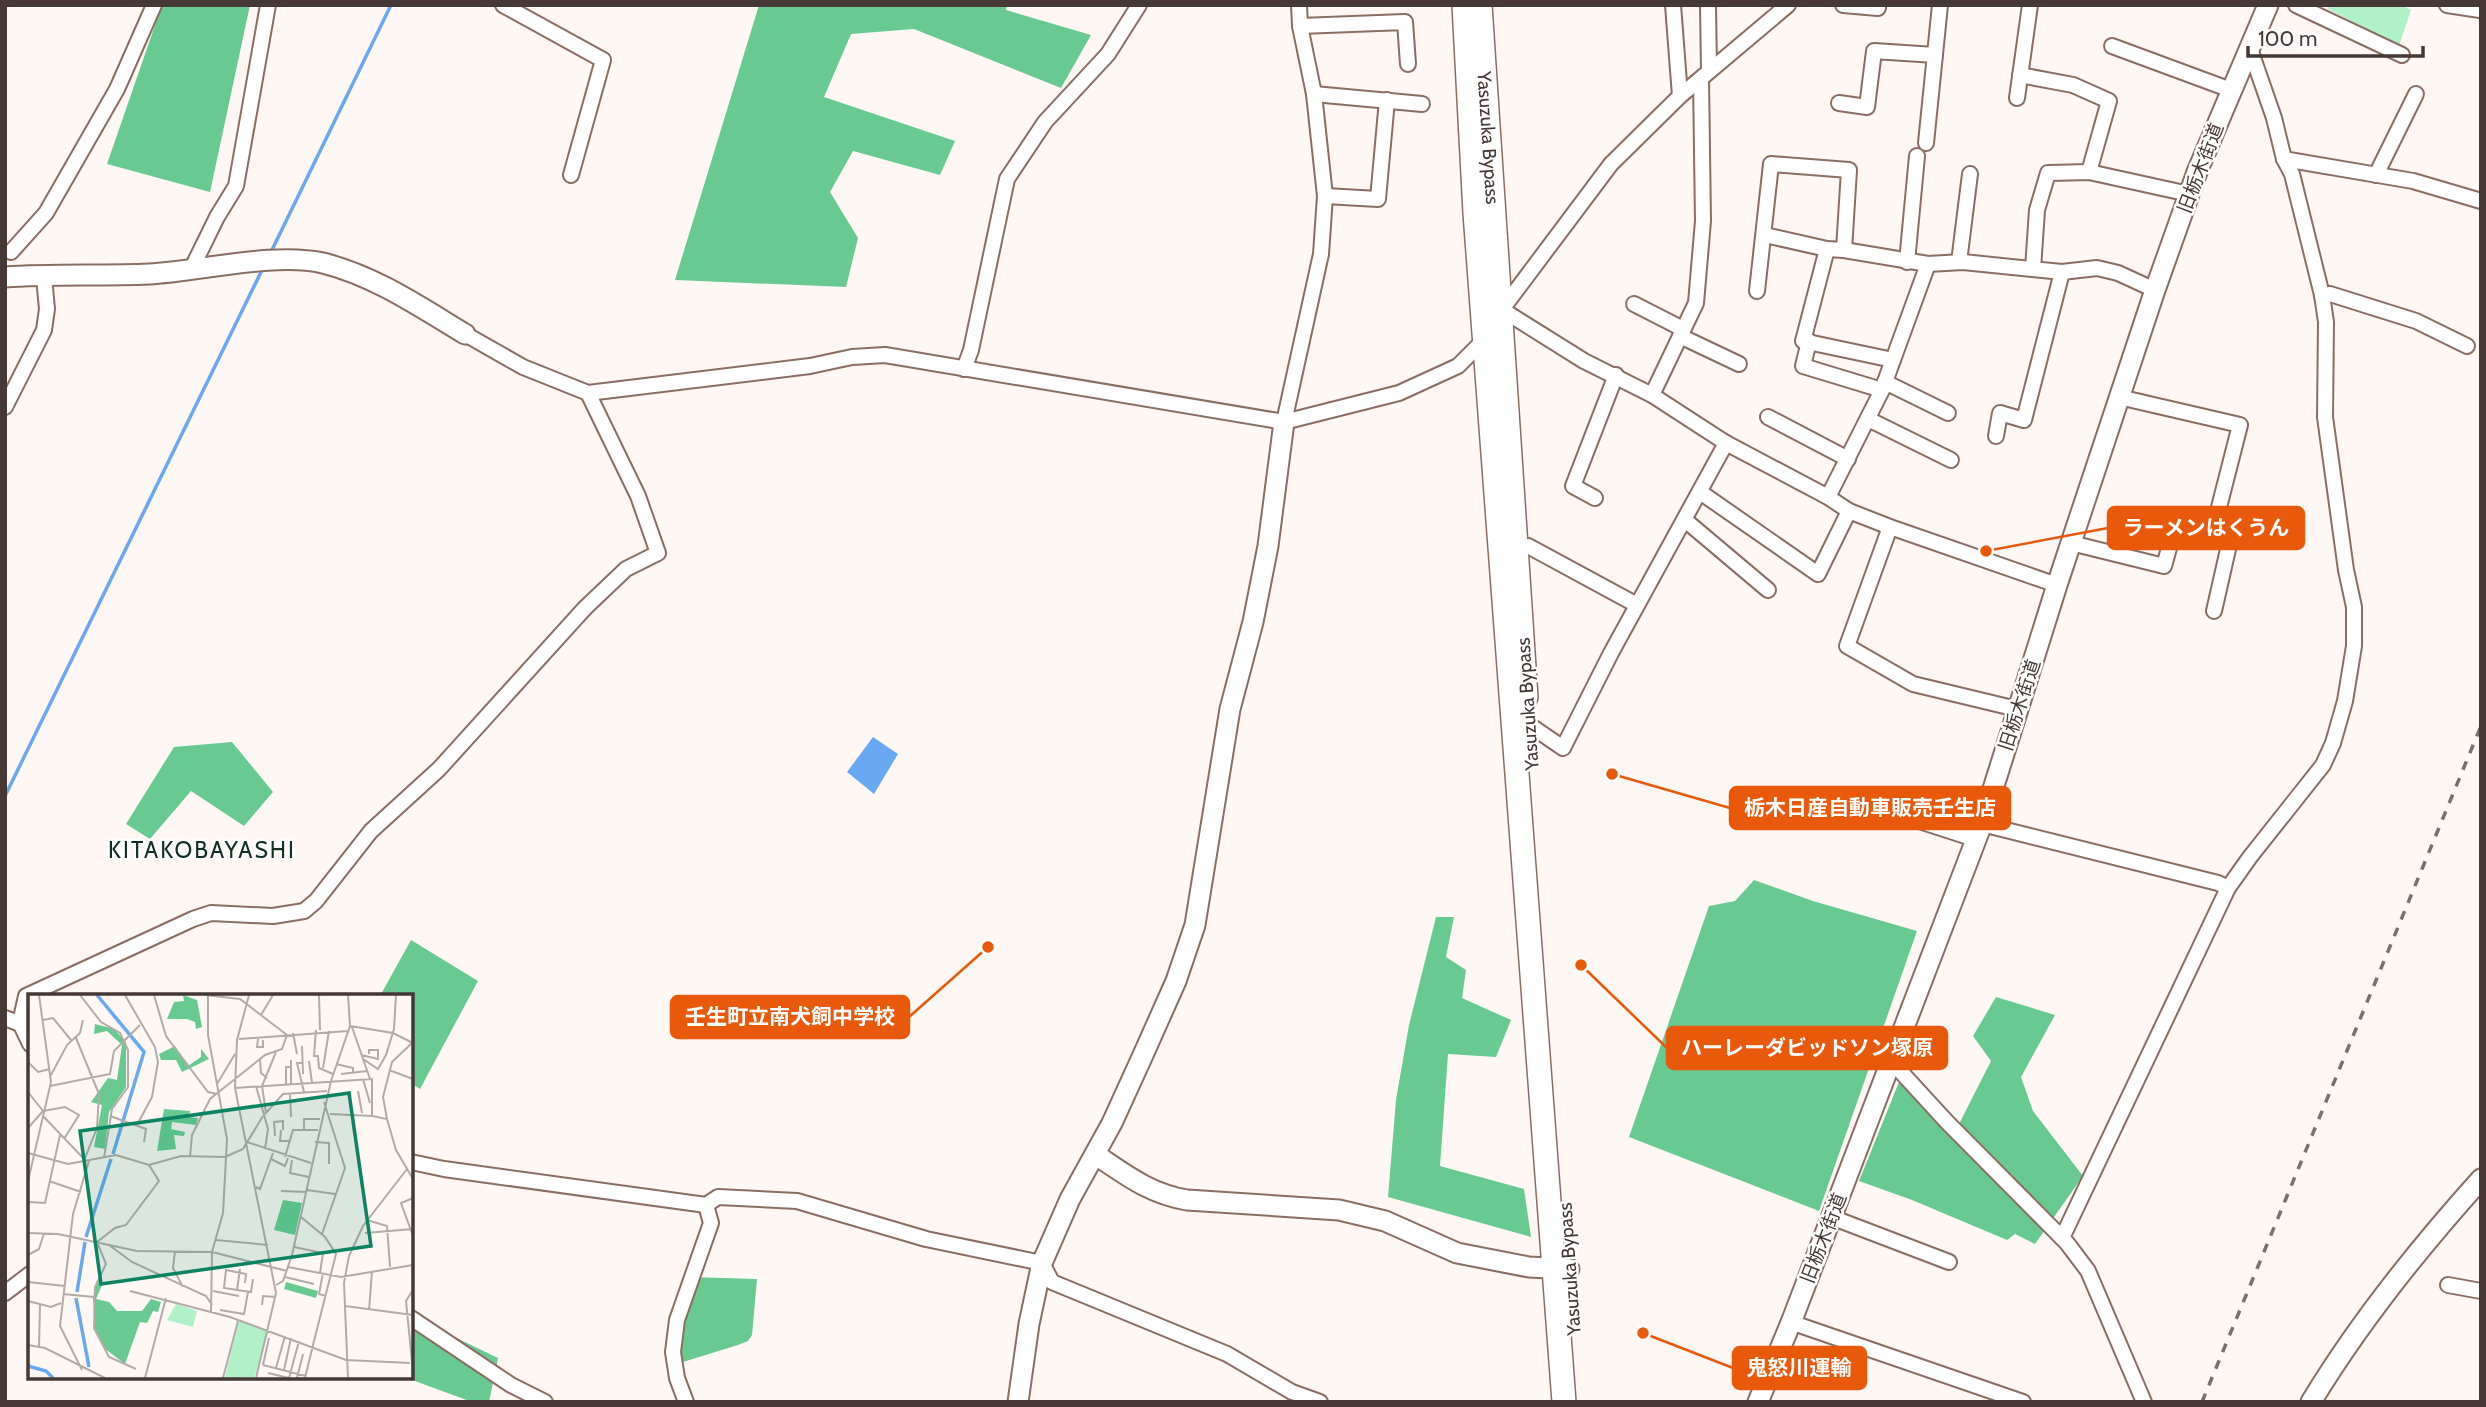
<svg xmlns="http://www.w3.org/2000/svg" width="2486" height="1407" font-family="Cabin,'Noto Sans JP',sans-serif">
	<style>
		.green { fill: #b0f1c8 }
		.forest { fill: #68ca91 }
		.water { fill: #68a9f1 }
		.lines { fill: none; stroke-linecap: round; stroke-linejoin: round }
		.stream { stroke: #68a9f1; stroke-width: 3.5 }
		.street-casing { stroke: #8a6e63; stroke-width: 18 }
		.secondary-casing { stroke: #8a6e63; stroke-width: 23 }
		.primary-casing { stroke: #8a6e63; stroke-width: 26 }
		.street { stroke: #fff; stroke-width: 14 }
		.secondary { stroke: #fff; stroke-width: 19 }
		.primary { stroke: #fff; stroke-width: 23 }
		.rail { stroke: #7c706d; stroke-width: 3.5; stroke-dasharray: 9 9; stroke-linecap: butt }
		.labels { text-anchor: middle; stroke-width: 5; stroke-linejoin: round; paint-order: stroke }
		.street-label { font-size: 19px; fill: #463935; stroke: #fff }
		.quarter-label { font-size: 23px; letter-spacing: 2px; fill: #132f25; stroke: #fff }
		.inset-river { fill: none; stroke: #68a9f1; stroke-width: 3.5 }
		.inset-road { fill: none; stroke: #b4aba8; stroke-width: 2 }
		.view { fill: #0c8362; fill-opacity: 0.15; stroke: #0c8362; stroke-width: 3.5 }
		.inset-edge { fill: none; stroke: #463935; stroke-width: 3.5 }
		.leader { fill: none; stroke: #e8590c; stroke-width: 2.5 }
		.callout-dot { fill: #e8590c; stroke: #fff; stroke-width: 2.5 }
		.callout { fill: #e8590c; stroke: #e8590c; stroke-width: 2.5 }
		.callout-label { font-size: 21px; text-anchor: middle; font-weight: bold; fill: #fff }
	</style>
	<rect width="100%" height="100%" fill="#fef7f4"/>
	<path class="green" d="M2330 5H2402L2411 10 2399 46 2328 9Z"/>
	<g class="forest">
		<path d="M162 5H250L210 192 107 164Z"/>
		<path d="M759 5H1007L1006 10 1091 35 1061 88 914 29 851 34 824 97 955 141 940 175 853 151 830 192 858 238 846 287 675 280Z"/>
		<path d="M232 742 273 792 244 826 191 791 150 839 126 824 174 747Z"/>
		<path d="M1754 880 1813 901 1917 931 1819 1211 1629 1137 1709 906 1735 901Z"/>
		<path d="M1436 917H1454L1446 957 1466 970 1462 998 1511 1020 1496 1057 1448 1054 1440 1166 1524 1189 1531 1237 1388 1197 1396 1100 1409 1025Z"/>
		<path d="M411 940 478 981 420 1089 411 1083V996H380Z"/>
		<path d="M1996 997 2055 1015 2021 1077 2033 1111 2083 1176 2035 1244 2015 1234 2007 1240 1912 1200 1859 1181 1899 1082 1957 1128 1991 1061 1973 1036Z"/>
		<path d="M689 1277 757 1279 752 1335 748 1341 738 1345 670 1366Z"/>
		<path d="M411 1316 498 1358 489 1402H472L404 1377H411Z"/>
	</g>
	<path class="water" d="M873 737 898 754 874 794 847 772Z"/>
	<g class="lines">
		<g class="stream">
			<path d="M271 252 391 5"/>
			<path d="M5 796 263 268"/>
		</g>
		<defs>
			<g id="street">
				<path d="M503 5 603 60 571 175"/>
				<path d="M1673 5 1680 96 1788 5"/>
				<path d="M1708 5 1709 71"/>
				<path d="M1843 5 1878 8V5"/>
				<path d="M2296 5 2402 55"/>
				<path d="M2447 5 2480 10"/>
				<path d="M1300 26 1405 22 1408 64"/>
				<path d="M2112 46 2231 90"/>
				<path d="M2020 75 2073 85 2109 101 2089 172"/>
				<path d="M1314 94 1422 104"/>
				<path d="M2017 98 2030 5"/>
				<path d="M1839 103 1867 107 1874 51 1935 55"/>
				<path d="M1926 143 1940 5"/>
				<path d="M2284 159 2413 181 2481 201"/>
				<path d="M2376 175 2416 94"/>
				<path d="M1325 196 1378 199 1387 100"/>
				<path d="M1765 235 1827 249 1844 250 1928 264"/>
				<path d="M1827 249 1803 341 1893 360"/>
				<path d="M11 252 46 213 117 89 154 5"/>
				<path d="M1907 262 1917 156"/>
				<path d="M1959 262 1970 174"/>
				<path d="M2033 269 2037 210 2048 173 2089 172 2189 194"/>
				<path d="M191 270 217 217 236 186 268 5"/>
				<path d="M1757 291 1771 164 1849 170 1844 250"/>
				<path d="M2322 295 2330 294 2416 321 2467 346"/>
				<path d="M1634 304 1683 329"/>
				<path d="M1501 309 1584 361 1652 395 1726 443 1828 497 1849 511 1890 527 2057 585"/>
				<path d="M1500 312 1611 164 1680 96"/>
				<path d="M465 334 523 367 588 393 810 366 852 357 885 355 1284 422 1399 393 1458 366 1487 337"/>
				<path d="M1680 336 1739 364"/>
				<path d="M1809 341 1803 366 1882 390"/>
				<path d="M964 369 971 350 1007 179 1045 122 1108 54 1139 5"/>
				<path d="M1885 382 1948 413"/>
				<path d="M1652 395 1696 303 1703 221 1701 79"/>
				<path d="M2119 397 2240 425 2214 527 2231 536 2214 611"/>
				<path d="M5 407 44 330 47 309 44 277"/>
				<path d="M1768 417 1848 459"/>
				<path d="M1868 419 1951 460"/>
				<path d="M1284 422 1321 254 1325 196 1314 94 1300 26 1299 5"/>
				<path d="M1996 436 2000 413 2024 420 2062 272"/>
				<path d="M1700 492 1818 574 1849 511"/>
				<path d="M1828 497 1882 390 1928 264 1963 262 2062 272 2097 268 2118 273 2155 290"/>
				<path d="M1595 498 1573 486 1616 375"/>
				<path d="M1685 520 1768 590"/>
				<path d="M1890 527 1847 646 1913 684 2017 709"/>
				<path d="M2071 543 2164 566 2176 523 2214 527"/>
				<path d="M1528 546 1637 605"/>
				<path d="M1528 724 1563 748 1611 653 1726 443"/>
				<path d="M1742 795 1854 800 1975 839"/>
				<path d="M1982 824 2218 883 2228 888"/>
				<path d="M5 1018 28 1027"/>
				<path d="M30 1044 20 1023 26 996 193 919 211 913 273 916 304 911 316 901 371 831 439 769 585 608 626 569 658 553 638 496 588 393"/>
				<path d="M1891 1061 1946 1121 2067 1243 2088 1271 2144 1402"/>
				<path d="M411 1162 444 1169 706 1205 718 1197 797 1201 926 1239 1042 1263 1052 1282 1227 1354 1292 1392 1320 1402"/>
				<path d="M1831 1217 1949 1262"/>
				<path d="M2062 1238 2228 888 2250 857 2323 765 2333 743 2345 701 2354 646V607L2346 570 2325 417 2326 322 2322 295 2292 174 2284 159 2274 118 2249 46"/>
				<path d="M2448 1285 2481 1291"/>
				<path d="M5 1293 30 1274"/>
				<path d="M411 1318 511 1385 545 1402"/>
				<path d="M1792 1320 1799 1325 2023 1402"/>
				<path d="M686 1402 677 1378 673 1352 677 1320 711 1223 706 1205"/>
			</g>
			<g id="secondary">
				<path d="M5 277C53 274 101 276 149 274 200 271 275 252 323 263 375 276 420 307 465 334"/>
				<path d="M1096 1155C1126 1175 1150 1194 1187 1200L1339 1210 1385 1221 1457 1253 1529 1267 1569 1269"/>
				<path d="M1018 1402 1029 1324 1042 1263 1070 1199 1112 1123 1143 1055 1176 981 1195 925 1230 709 1253 622 1268 546 1284 422"/>
				<path d="M1758 1402 1792 1320 1982 824 2057 585 2155 290 2197 172 2268 5"/>
				<path d="M2311 1402C2360 1321 2418 1249 2481 1179"/>
			</g>
			<g id="primary">
				<path d="M1464 5 1475 213 1564 1402"/>
				<path id="s1" d="M1480 5 1526 697"/>
			</g>
		</defs>
		<use href="#street" class="street-casing"/>
		<use href="#secondary" class="secondary-casing"/>
		<use href="#primary" class="primary-casing"/>
		<use href="#street" class="street"/>
		<use href="#secondary" class="secondary"/>
		<use href="#primary" class="primary"/>
		<path class="rail" d="M2202 1402 2481 726"/>
	</g>
	<g class="labels">
		<g class="street-label">
			<text dy="7" stroke="none"><textPath href="#s1" startOffset="133">Yasuzuka Bypass</textPath></text>
			<text transform="translate(2200 168) rotate(-69)" y="7">旧栃木街道</text>
			<text transform="translate(1527 704) rotate(-94)" y="7">Yasuzuka Bypass</text>
			<text transform="translate(2019 705) rotate(-72)" y="7">旧栃木街道</text>
			<text transform="translate(1823 1238) rotate(-69)" y="7">旧栃木街道</text>
			<text transform="translate(1569 1269) rotate(-94)" y="7">Yasuzuka Bypass</text>
		</g>
		<g class="quarter-label">
			<text x="202" y="858">KITAKOBAYASHI</text>
		</g>
	</g>
	<g transform="translate(28 994)">
		<rect width="385" height="385" fill="#fef7f4"/>
		<path d="M148 310 169 317 165 333 139 326ZM210 327 241 337 226 384H197Z" fill="#b0f1c8"/>
		<path d="M155 1 169 6 174 33 168 35 167 28 159 25H139L146 8 156 7ZM67 30 86 35 98 48V93L81 118 77 155 66 153 74 111 63 108 80 84 89 86 94 51 79 37 66 40ZM147 52 160 72 173 63V55L181 65 154 78 148 66H133L131 60ZM136 115 162 117 161 123 170 124 168 131 144 128 143 135 157 138 156 142 146 141 148 155 129 157ZM255 206 274 209 267 241 246 236ZM69 286 75 289 68 305 81 308 89 317H114L123 305 133 308 130 318 125 317 119 329 112 328 97 370 76 354 67 335 65 304ZM258 288 290 297 288 304 256 295Z" fill="#68ca91"/>
		<path class="inset-river" d="M69 1 116 58 85 160M58 243 83 165M49 298 57 248M48 304 61 373M0 372 18 377 25 384"/>
		<path class="inset-road" d="M52 1 73 28 92 39 100 56V93L84 115 76 164M97 1 127 53 130 68 124 103 109 131M126 1 138 42 180 98 189 100M177 1 212 5 259 41M180 1V41L199 145 195 219 184 258 183 318M221 1 209 46 207 94 248 299 228 384M291 1 292 36M233 21 245 1M15 26 25 24 43 46M322 32 365 39 385 49M324 33 342 85M288 36 286 62H290L291 74 305 80M265 39 269 60M48 44 71 100 69 134 57 164M211 45 320 37M230 45 229 53H235V46M274 52 275 80M333 61 350 65V56H341V60M232 65 233 79 239 84M335 65 350 75 358 61 366 35 368 1M263 66V90M281 67 284 89M0 68 10 78 22 75M275 69H269L276 98M308 70 325 74V80M295 74 301 37M361 76 385 85M313 80 339 77M23 81 39 51 52 39 55 26M335 85 342 109M303 87 322 32 320 1M189 90 207 60M258 90V73H263M22 92 82 80 86 57 112 31M228 92 240 135 237 155M207 94 344 85V122L359 125 368 156 385 185M330 97 334 119M0 98 15 117M262 99 263 123M15 117 37 113 51 121 36 145M238 119 234 92 248 58M237 120 255 100 299 97M302 120 344 122M15 122 58 167M82 122 118 135 116 148M359 125 355 103 364 68 384 49M0 134 15 117M276 135V125H292M253 136 252 147H262M247 142 246 128 255 127V136M219 148 283 169M287 148 301 149V170M0 159 40 170 88 161 121 171 153 162 197 163 215 155 235 122M162 163 164 141 182 105 237 61 254 55 259 41M257 163 265 136H290M243 165 257 172 260 164M264 166 262 179 281 183M0 187 23 88 11 1M21 187 53 198M228 193 232 195 245 159M279 196 307 200M253 197 279 198M385 204 373 209 385 242M0 208 17 209 32 141M273 223 297 243 308 260 285 351M339 226 359 232 362 273M0 239 30 240 109 257 184 258 259 277M337 239 385 235M294 240 317 174 296 108M188 246 240 251M81 251 104 268 178 302 184 311M266 253 295 259 292 279M147 257 145 274 155 293M0 261 11 255 16 239M260 273 313 283 385 271M295 279 291 300 298 302M257 283 286 290M0 288 37 292M217 289 218 280 198 276 196 294 223 298 225 285M248 291 255 287 264 261 303 87M209 296 212 275M385 296 378 307 385 378M102 297 202 323 318 366 382 369M185 297 211 302M35 300 66 303M0 307 23 313 33 309M234 311 235 302 248 303M317 312 385 321M192 316 216 320 220 298M341 317 344 277M0 351 17 354 77 384M11 352 12 311M235 371 278 382M235 371 241 344M248 374 257 342M108 375 81 363 66 334 67 293 78 270 69 248 87 234 98 231 131 187 121 171M54 376 32 332 45 220 61 167M256 376 263 344M240 379 261 384M117 384 138 304M195 384 210 327M261 384 271 347M269 384 275 360M277 384 285 351M320 384 316 289 321 262 335 232 379 175"/>
		<path class="view" d="M321 99 343 252 73 290 52 137Z"/>
		<rect width="385" height="385" class="inset-edge"/>
	</g>
	<path class="leader" d="M1986 551L2108 528M1612 774L1730 808M988 947L909 1017M1581 965L1667 1048M1643 1333L1733 1368"/>
	<g class="callout-dot">
		<circle cx="1986" cy="551" r="7"/>
		<circle cx="1612" cy="774" r="7"/>
		<circle cx="988" cy="947" r="7"/>
		<circle cx="1581" cy="965" r="7"/>
		<circle cx="1643" cy="1333" r="7"/>
	</g>
	<g class="callout">
		<rect x="2108" y="507" width="196" height="42" rx="7"/>
		<rect x="1730" y="787" width="280" height="42" rx="7"/>
		<rect x="671" y="996" width="238" height="42" rx="7"/>
		<rect x="1667" y="1027" width="280" height="42" rx="7"/>
		<rect x="1733" y="1347" width="133" height="42" rx="7"/>
	</g>
	<g class="callout-label">
		<text x="2206" y="535">ラーメンはくうん</text>
		<text x="1870" y="815">栃木日産自動車販売壬生店</text>
		<text x="790" y="1024">壬生町立南犬飼中学校</text>
		<text x="1807" y="1055">ハーレーダビッドソン塚原</text>
		<text x="1799" y="1375">鬼怒川運輸</text>
	</g>
	<rect width="2486" height="1407" fill="none" stroke="#463935" stroke-width="14"/>
	<path d="M2248 46v10h175v-10" fill="none" stroke="#463935" stroke-width="3.5"/>
	<text x="2258" y="46" font-size="21" fill="#463935" stroke="#ffffff" stroke-width="5" paint-order="stroke">100 m</text>
</svg>
